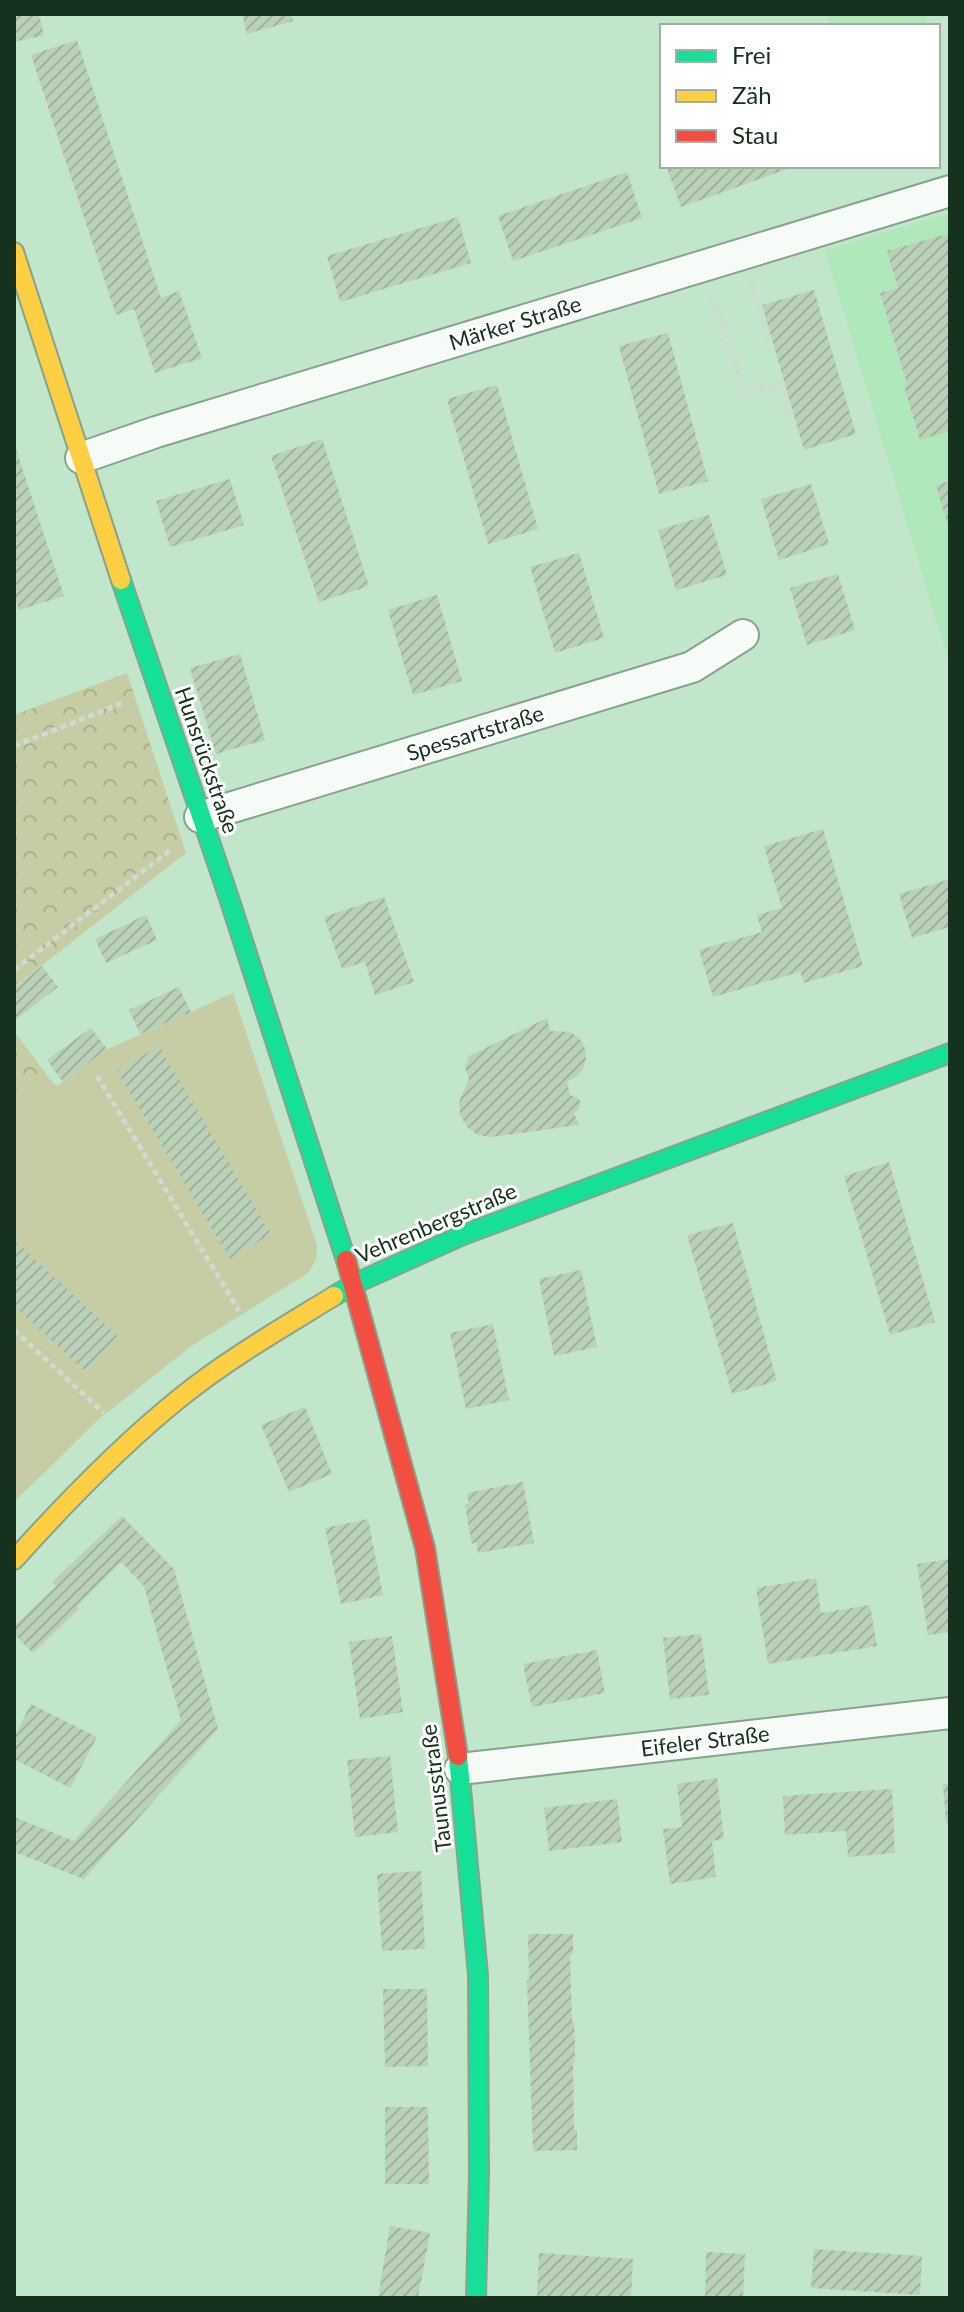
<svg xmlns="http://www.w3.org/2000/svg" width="964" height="2312" font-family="Lato,sans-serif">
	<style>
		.built { fill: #afe8bb }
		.green { fill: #c6cda4 }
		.forest { fill: url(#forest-crowns) }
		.building { fill: url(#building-hatch) }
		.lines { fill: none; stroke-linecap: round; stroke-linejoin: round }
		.street-casing { stroke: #87a38e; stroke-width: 34 }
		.fast-casing { stroke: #87a38e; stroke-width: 22 }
		.slow-casing { stroke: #87a38e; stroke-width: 22 }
		.jam-casing { stroke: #87a38e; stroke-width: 22 }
		.path { stroke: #cfdbd2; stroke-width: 5; stroke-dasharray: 6 4; stroke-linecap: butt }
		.street { stroke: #f6fbf7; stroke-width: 30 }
		.fast { stroke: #16e098; stroke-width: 18 }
		.slow { stroke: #ffcf43; stroke-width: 18 }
		.jam { stroke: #f24e42; stroke-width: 18 }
		.labels { text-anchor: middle; stroke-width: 6; stroke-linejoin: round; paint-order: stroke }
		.street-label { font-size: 22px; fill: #16311d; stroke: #fff }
	</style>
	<defs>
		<pattern id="forest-crowns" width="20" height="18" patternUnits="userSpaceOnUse" patternTransform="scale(2)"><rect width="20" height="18" fill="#c6cda4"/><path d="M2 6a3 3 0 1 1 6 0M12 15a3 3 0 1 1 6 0" fill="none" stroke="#a9b08d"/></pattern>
		<pattern id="building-hatch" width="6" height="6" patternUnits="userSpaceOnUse" patternTransform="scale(2)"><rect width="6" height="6" fill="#bad1b7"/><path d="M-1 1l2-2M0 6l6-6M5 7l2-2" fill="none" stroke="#9fb49d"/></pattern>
	</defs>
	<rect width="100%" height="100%" fill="#c1e6c9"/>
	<g class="built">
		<path d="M827 14H924L928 26H831Z"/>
		<path d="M950 213V666L825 250Z"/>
	</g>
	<path class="green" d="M233 993 317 1246 316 1260 308 1273 193 1345 99 1419 14 1502V1104L49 1078 57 1086 108 1049Z"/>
	<g class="forest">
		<path d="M127 673 186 853 14 987V715Z"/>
		<path d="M14 1031 49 1078 14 1104Z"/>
	</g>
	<g class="building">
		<path d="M14 14H39L44 35 14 42Z"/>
		<path d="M242 14H291L293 21 247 34Z"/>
		<path d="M77 40 161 298 179 291 202 358 155 373 134 309 116 315 31 55Z"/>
		<path d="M666 166H796L681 207Z"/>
		<path d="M627 172 642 218 513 261 498 216Z"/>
		<path d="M458 217 471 263 340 302 327 256Z"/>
		<path d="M950 233V431L920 440 904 386 907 384 880 293 898 288 887 251Z"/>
		<path d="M814 290 856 434 804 450 762 305Z"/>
		<path d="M668 333 708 481 659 494 619 346Z"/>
		<path d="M497 385 538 529 488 544 447 399Z"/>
		<path d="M322 439 369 586 319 602 271 456Z"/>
		<path d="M14 443 64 596 19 610 14 594Z"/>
		<path d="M230 479 244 525 170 547 156 501Z"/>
		<path d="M950 481V530H949L936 485Z"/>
		<path d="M811 484 829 544 779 560 761 499Z"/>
		<path d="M709 515 727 575 676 590 658 530Z"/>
		<path d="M579 553 604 638 555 653 530 567Z"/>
		<path d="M838 574 855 630 807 645 790 588Z"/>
		<path d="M437 595 462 681 413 695 388 610Z"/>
		<path d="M240 654 265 740 216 754 190 668Z"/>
		<path d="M823 829 863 966 804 983 800 972 713 997 699 950 762 932 757 915 782 908 764 846Z"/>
		<path d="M950 879V927L912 938 899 894Z"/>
		<path d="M384 897 414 982 375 995 365 962 342 969 324 917Z"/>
		<path d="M146 915 157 940 106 963 95 939Z"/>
		<path d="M42 966 58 987 14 1021V988Z"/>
		<path d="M179 987 191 1012 140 1034 129 1010Z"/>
		<path d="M547 1018 550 1031 571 1032 580 1039 585 1048 586 1059 583 1069 576 1077 567 1082 570 1095 577 1097 581 1102 579 1109 574 1113 579 1125 491 1137 478 1135 467 1127 460 1115 459 1102 469 1079 465 1068 469 1056Z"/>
		<path d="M91 1028 107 1049 63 1082 47 1060Z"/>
		<path d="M159 1046 271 1234 230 1259 117 1071Z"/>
		<path d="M889 1162 935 1322 890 1335 844 1176Z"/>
		<path d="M733 1223 777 1381 732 1394 687 1235Z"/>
		<path d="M14 1240 119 1337 86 1372 14 1306Z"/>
		<path d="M581 1270 597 1347 554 1356 539 1279Z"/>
		<path d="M493 1324 509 1400 466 1409 450 1333Z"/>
		<path d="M305 1407 332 1474 289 1492 261 1425Z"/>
		<path d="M523 1482 534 1543 478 1553 476 1542 472 1544 468 1524 465 1504H469L467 1493Z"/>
		<path d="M122 1516 174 1569 218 1729 84 1879 14 1852V1817L74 1841 181 1720 144 1586 121 1562 77 1606 79 1609 33 1653 14 1634V1626L56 1586 52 1582Z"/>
		<path d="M368 1519 383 1595 341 1604 325 1528Z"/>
		<path d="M950 1559V1632L928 1635 917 1564Z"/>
		<path d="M816 1578 821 1613 870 1605 877 1646 768 1664 756 1588Z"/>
		<path d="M701 1634 709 1695 670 1699 663 1638Z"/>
		<path d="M392 1636 403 1712 360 1719 349 1642Z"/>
		<path d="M597 1650 605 1693 532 1707 523 1664Z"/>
		<path d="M31 1704 97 1737 70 1788 14 1759V1737Z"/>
		<path d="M390 1756 398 1832 355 1837 347 1760Z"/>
		<path d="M717 1778 724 1839 712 1841 716 1877 670 1884 663 1829 682 1827 677 1784Z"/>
		<path d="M943 1784H950V1823H946Z"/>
		<path d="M892 1789 895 1853 848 1857 846 1831 785 1835 783 1796Z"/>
		<path d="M617 1799 622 1842 549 1851 544 1808Z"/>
		<path d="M421 1871 425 1949 382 1951 377 1874Z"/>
		<path d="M528 1934H573V1954H570L572 2021 574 2022 575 2041V2063H573L574 2130H577V2150L533 2151 527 1980H529Z"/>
		<path d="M383 1989H427L428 2066 385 2067Z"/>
		<path d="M385 2107H428L429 2184H385Z"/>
		<path d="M390 2226 430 2233 418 2298H378Z"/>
		<path d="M814 2249 922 2256 920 2295 811 2288Z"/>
		<path d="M706 2252 745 2254 743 2298H705Z"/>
		<path d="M539 2253 633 2259 631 2298 537 2297Z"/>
	</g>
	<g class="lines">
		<defs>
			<g id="street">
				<path d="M81 458 156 432 950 191"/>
				<path d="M200 817 692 667 743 635"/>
				<path d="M460 1769 950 1713"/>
			</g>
			<g id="fast">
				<path d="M121 580 229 898 346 1260"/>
				<path d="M334 1296 354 1284 463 1235 950 1053"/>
				<path d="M458 1756 478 1975 479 2174 476 2298"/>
			</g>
			<g id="slow">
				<path d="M14 252 121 580"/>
				<path d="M14 1560C66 1502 120 1446 181 1397 228 1359 282 1328 334 1296"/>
			</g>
			<path id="jam" d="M346 1260 425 1548 458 1756"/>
		</defs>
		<use href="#street" class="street-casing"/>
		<use href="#fast" class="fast-casing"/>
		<use href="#slow" class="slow-casing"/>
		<use href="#jam" class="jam-casing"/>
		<g class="path">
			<path d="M751 282 769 341 772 340"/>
			<path d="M712 294 746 394 780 383 790 413 793 412"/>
			<path d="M14 746 123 703"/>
			<path d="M14 970 173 848"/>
			<path d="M97 1076 239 1311"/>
			<path d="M14 1330 104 1413"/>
		</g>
		<use href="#street" class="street"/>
		<use href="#fast" class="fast"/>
		<use href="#slow" class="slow"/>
		<use href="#jam" class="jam"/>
	</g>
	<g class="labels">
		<g class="street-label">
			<text transform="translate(515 323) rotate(-17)" y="8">Märker Straße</text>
			<text transform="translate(475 733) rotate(-17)" y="8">Spessartstraße</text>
			<text transform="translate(207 760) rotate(71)" y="8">Hunsrückstraße</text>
			<text transform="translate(436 1223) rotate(-23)" y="8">Vehrenbergstraße</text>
			<text transform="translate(705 1741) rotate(-7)" y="8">Eifeler Straße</text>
			<text transform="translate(436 1788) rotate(-97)" y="8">Taunusstraße</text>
		</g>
	</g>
	<rect width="964" height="2312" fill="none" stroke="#16311d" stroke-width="32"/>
	<rect x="660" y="24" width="280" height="144" fill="#ffffff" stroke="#a2ada5" stroke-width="2"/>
	<rect x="676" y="50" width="40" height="12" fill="#16e098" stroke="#a2ada5" stroke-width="2"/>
	<text x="732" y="64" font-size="24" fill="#16311d">Frei</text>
	<rect x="676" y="90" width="40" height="12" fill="#ffcf43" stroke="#a2ada5" stroke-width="2"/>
	<text x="732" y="104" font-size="24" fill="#16311d">Zäh</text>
	<rect x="676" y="130" width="40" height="12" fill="#f24e42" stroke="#a2ada5" stroke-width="2"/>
	<text x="732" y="144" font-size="24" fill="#16311d">Stau</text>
</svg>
